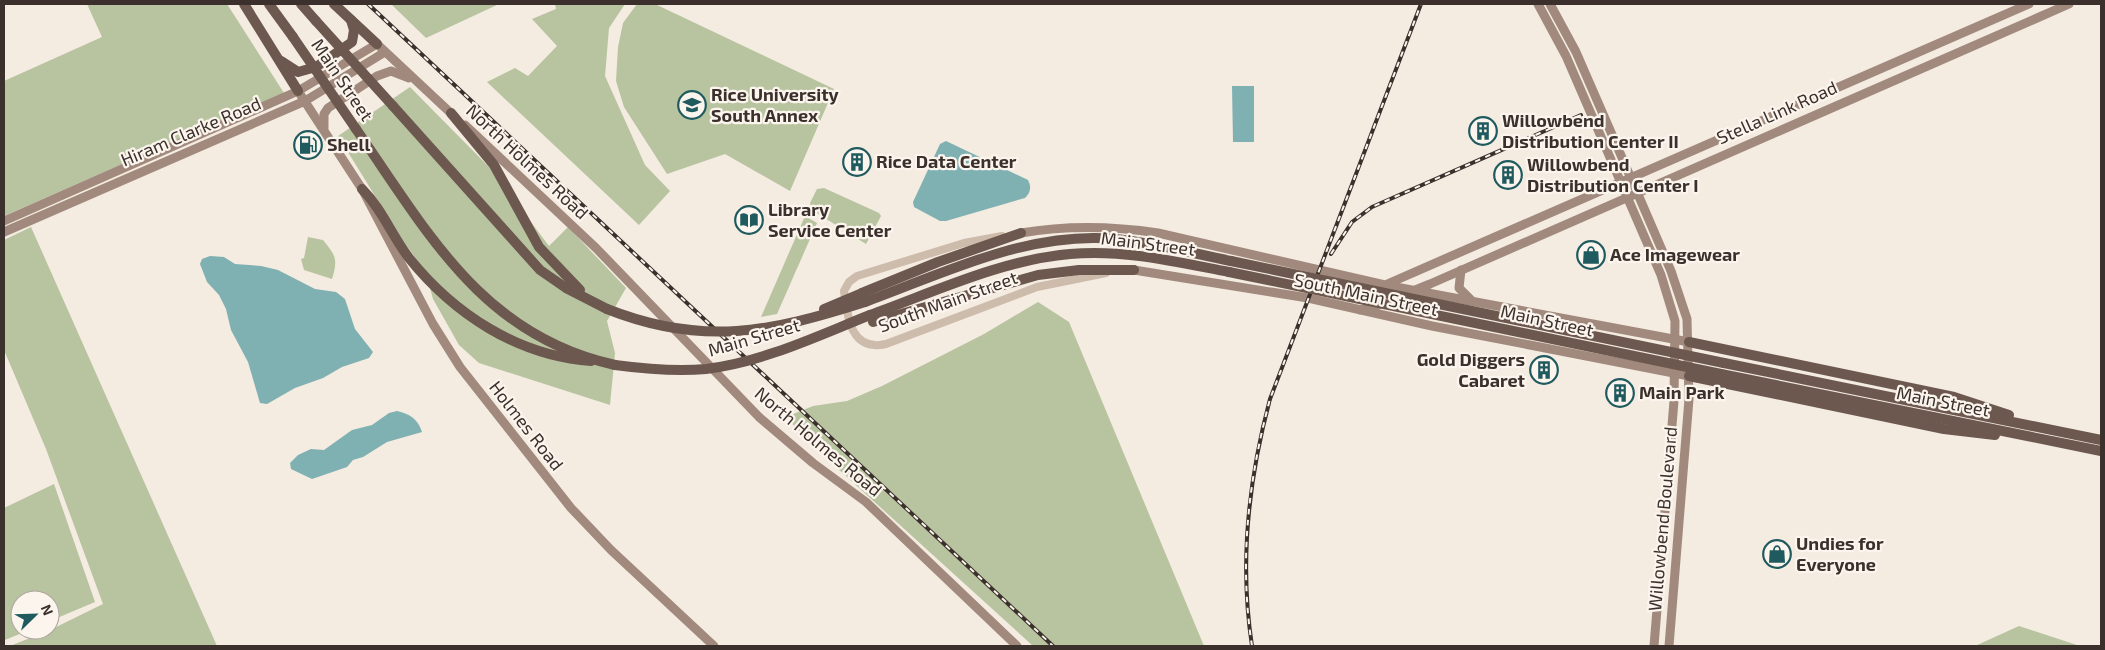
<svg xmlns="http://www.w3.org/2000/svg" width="2105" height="650" font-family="'Exo 2',sans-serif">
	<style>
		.green { fill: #b8c4a0 }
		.water { fill: #7fb0b2 }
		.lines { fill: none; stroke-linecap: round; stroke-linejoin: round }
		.tertiary { stroke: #cdbbac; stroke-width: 8 }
		.secondary { stroke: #a18a7d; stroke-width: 9 }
		.trunk { stroke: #6c584f; stroke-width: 10 }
		.rail-casing { stroke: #3b302b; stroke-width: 4 }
		.rail { stroke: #fbf5ee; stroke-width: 2; stroke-dasharray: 5.5; stroke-linecap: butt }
		.trunk-bridge { stroke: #6c584f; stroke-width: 10 }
		.labels { text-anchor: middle; stroke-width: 4.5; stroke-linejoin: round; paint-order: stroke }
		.street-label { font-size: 18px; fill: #3b302b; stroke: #fbf5ee }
		.poi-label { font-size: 18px; font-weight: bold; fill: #3b302b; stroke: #fbf5ee; text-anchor: start }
	</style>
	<rect width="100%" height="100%" fill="#f4ebe1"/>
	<g class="green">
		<path d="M87 4H227L284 93 4 216V81L102 37Z"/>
		<path d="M391 4H499L426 38Z"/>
		<path d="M555 4H625L609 28 605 76 645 165 670 191 639 225 487 82 515 68 528 76 557 46 532 19 556 9Z"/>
		<path d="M637 4H655L834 89 790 191 725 154 667 174 624 107 616 81 618 47 623 23Z"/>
		<path d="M410 87 490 168 549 246 568 227 626 288 607 321 615 353 610 405 479 363 459 345 433 299 425 271 401 238 338 136Z"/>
		<path d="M824 188 879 213 881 216 866 244 812 210 810 203 817 189Z"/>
		<path d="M805 216 817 223 777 314 761 317Z"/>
		<path d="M31 227 217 646H10L50 630 103 604 46 449 4 350V240Z"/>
		<path d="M308 237 323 240C336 256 338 259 332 279L304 270 301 259 304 258Z"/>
		<path d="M1038 302 1069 322 1204 646H1033L814 447 786 417 813 406 847 401 882 386 984 334Z"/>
		<path d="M54 484 95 602 50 621V600H20V630H29L5 640 4 508Z"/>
		<path d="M2019 626 2080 646H1975Z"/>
	</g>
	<g class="water">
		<path d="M1232 86H1254V142H1233Z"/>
		<path d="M946 141 1028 180C1032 188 1030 193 1025 198L946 221H940L914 207 913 202 940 144Z"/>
		<path d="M210 256 224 257 235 264 261 266 278 270 315 289 336 292 345 299 355 329 373 352 369 358 342 367 323 378 295 388 267 404 260 403 248 362 231 330 226 309 219 295 207 282 200 264 202 259Z"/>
		<path d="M397 411C410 414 418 419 422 432L387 442 363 457 353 460 347 467 312 479 291 469 290 463 298 455 311 449 324 450 352 430 372 425 389 413Z"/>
	</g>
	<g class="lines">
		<path class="tertiary" d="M1002 236 964 243 857 276 849 282 844 291C848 319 851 352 886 344L1037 287 1106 273"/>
		<g class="secondary">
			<path d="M1538 4 1566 56 1661 275 1675 321 1674 401 1654 646"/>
			<path d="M1550 4 1576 52 1637 192 1671 271 1687 319 1689 399 1669 646"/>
			<path d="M298 91 362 189 433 324 460 367 571 508 611 550 714 646"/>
			<path d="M465 125 596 248 759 417 813 463 866 502 1017 646"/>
			<path d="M324 128V114L328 108 377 76 391 71 409 78"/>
			<path d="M4 221 298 91 377 44 455 117"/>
			<path d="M4 232 305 101 385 52"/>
			<path d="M1021 233C1068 225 1112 226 1158 233L1385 285 1689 342"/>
			<path d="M1134 270 1308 298 1432 326 1689 376"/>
			<path d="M1461 270 1459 288 1471 300"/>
			<path d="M1385 285 2029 4"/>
			<path d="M1360 310 1376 306 1430 284 2069 4"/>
		</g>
		<g class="trunk">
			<path d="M244 4 298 91"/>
			<path d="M269 4 293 37"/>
			<path d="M301 4 316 21"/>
			<path d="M334 4 377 44"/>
			<path d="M281 61 298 72 316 67 352 42 354 30 351 20"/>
			<path d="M393 106 540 270 566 288 607 309"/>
			<path d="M451 113 494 165 539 247 580 290"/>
			<path d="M356 129C427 231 482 336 615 365"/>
			<path d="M362 189C382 209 392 236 409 258 454 314 518 356 591 361"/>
			<path d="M862 293 938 262 1021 233"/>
			<path d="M865 302C939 275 1016 237 1096 238 1141 239 1186 252 1231 261"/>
			<path d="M870 315C934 292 1001 260 1070 254 1124 249 1177 262 1229 272"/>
			<path d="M873 322 1038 275 1079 270H1134"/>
			<path d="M1689 342 1954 397 2009 415"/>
			<path d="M1724 363 2101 440"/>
			<path d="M1721 374 2101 451"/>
			<path d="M1689 376 1944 429 1995 435"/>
		</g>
		<defs>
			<g id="rail">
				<path d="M368 4 1053 646"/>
				<path d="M1331 254 1352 222 1372 207 1581 115"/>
				<path d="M1252 646C1239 562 1248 481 1270 399L1421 4"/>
			</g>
		</defs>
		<use href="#rail" class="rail-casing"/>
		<use href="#rail" class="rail"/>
		<g class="trunk-bridge">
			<path d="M316 21 393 106"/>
			<path d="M293 37 356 129"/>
			<path d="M1231 261 1724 363"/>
			<path d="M1229 272 1721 374"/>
			<path d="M607 309C703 347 771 332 865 302"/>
			<path d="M824 309 862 293"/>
			<path d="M615 365C645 369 676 372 706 369 763 362 817 336 870 315"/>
		</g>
	</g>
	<defs>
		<symbol id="university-ring" viewBox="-11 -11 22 22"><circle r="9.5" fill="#fbf5ee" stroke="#1f5a5e" stroke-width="1.5"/><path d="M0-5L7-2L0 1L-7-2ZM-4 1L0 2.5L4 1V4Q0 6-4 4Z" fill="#1f5a5e"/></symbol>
		<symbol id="building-ring" viewBox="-11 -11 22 22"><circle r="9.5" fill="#fbf5ee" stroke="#1f5a5e" stroke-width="1.5"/><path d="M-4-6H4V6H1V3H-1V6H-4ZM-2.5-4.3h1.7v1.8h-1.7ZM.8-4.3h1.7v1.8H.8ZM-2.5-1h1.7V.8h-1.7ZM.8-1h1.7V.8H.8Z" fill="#1f5a5e"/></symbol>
		<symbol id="fuel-ring" viewBox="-11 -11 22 22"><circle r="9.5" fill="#fbf5ee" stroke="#1f5a5e" stroke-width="1.5"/><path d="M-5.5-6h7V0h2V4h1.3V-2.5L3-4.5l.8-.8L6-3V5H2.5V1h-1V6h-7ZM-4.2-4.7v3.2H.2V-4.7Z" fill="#1f5a5e"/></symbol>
		<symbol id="library-ring" viewBox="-11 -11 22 22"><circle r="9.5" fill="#fbf5ee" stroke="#1f5a5e" stroke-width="1.5"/><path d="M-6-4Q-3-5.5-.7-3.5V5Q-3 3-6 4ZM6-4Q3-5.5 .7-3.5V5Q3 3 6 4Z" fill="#1f5a5e"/></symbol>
		<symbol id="shop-ring" viewBox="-11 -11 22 22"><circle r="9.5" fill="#fbf5ee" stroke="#1f5a5e" stroke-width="1.5"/><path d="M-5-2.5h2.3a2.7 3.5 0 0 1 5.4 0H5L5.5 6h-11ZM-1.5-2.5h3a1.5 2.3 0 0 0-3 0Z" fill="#1f5a5e"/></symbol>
	</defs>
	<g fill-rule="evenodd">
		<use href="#university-ring" x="676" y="89" width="32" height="32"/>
		<use href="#building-ring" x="1467" y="115" width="32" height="32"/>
		<use href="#fuel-ring" x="292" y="129" width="32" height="32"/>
		<use href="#building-ring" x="841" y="146" width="32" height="32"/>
		<use href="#building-ring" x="1492" y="159" width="32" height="32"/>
		<use href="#library-ring" x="733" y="204" width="32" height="32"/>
		<use href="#shop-ring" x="1575" y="239" width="32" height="32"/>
		<use href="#building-ring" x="1528" y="354" width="32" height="32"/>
		<use href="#building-ring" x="1604" y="377" width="32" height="32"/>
		<use href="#shop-ring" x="1761" y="538" width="32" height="32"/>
	</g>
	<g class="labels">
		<g class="street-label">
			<text transform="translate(342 80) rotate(56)" y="6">Main Street</text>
			<text transform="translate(1777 113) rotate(-24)" y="6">Stella Link Road</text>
			<text transform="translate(191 132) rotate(-23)" y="6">Hiram Clarke Road</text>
			<text transform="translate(527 162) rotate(43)" y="6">North Holmes Road</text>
			<text transform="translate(1148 244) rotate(7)" y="6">Main Street</text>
			<text transform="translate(1366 295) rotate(12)" y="6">South Main Street</text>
			<text transform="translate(948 302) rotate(-20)" y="6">South Main Street</text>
			<text transform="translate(1547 321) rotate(12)" y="6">Main Street</text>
			<text transform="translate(754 338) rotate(-16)" y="6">Main Street</text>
			<text transform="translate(1943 402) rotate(11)" y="6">Main Street</text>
			<text transform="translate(526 426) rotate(52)" y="6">Holmes Road</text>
			<text transform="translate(818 442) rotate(40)" y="6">North Holmes Road</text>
			<text transform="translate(1663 519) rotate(-85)" y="6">Willowbend Boulevard</text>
		</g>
		<g class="poi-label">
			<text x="711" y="101">Rice University<tspan x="711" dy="21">South Annex</tspan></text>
			<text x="1502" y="127">Willowbend<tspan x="1502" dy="21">Distribution Center II</tspan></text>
			<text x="327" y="151">Shell</text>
			<text x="876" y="168">Rice Data Center</text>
			<text x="1527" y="171">Willowbend<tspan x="1527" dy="21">Distribution Center I</tspan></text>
			<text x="768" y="216">Library<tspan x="768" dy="21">Service Center</tspan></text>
			<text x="1610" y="261">Ace Imagewear</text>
			<text x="1525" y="366" text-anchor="end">Gold Diggers<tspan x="1525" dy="21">Cabaret</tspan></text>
			<text x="1639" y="399">Main Park</text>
			<text x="1796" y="550">Undies for<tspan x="1796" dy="21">Everyone</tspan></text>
		</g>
	</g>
	<rect width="2105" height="650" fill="none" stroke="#3b302b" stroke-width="10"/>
	<g transform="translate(35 615) rotate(67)"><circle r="24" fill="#fbf5ee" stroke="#aea6a0"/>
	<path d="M0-4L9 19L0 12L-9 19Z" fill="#1f5a5e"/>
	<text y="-8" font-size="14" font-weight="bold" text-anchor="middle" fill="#3b302b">N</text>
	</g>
</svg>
